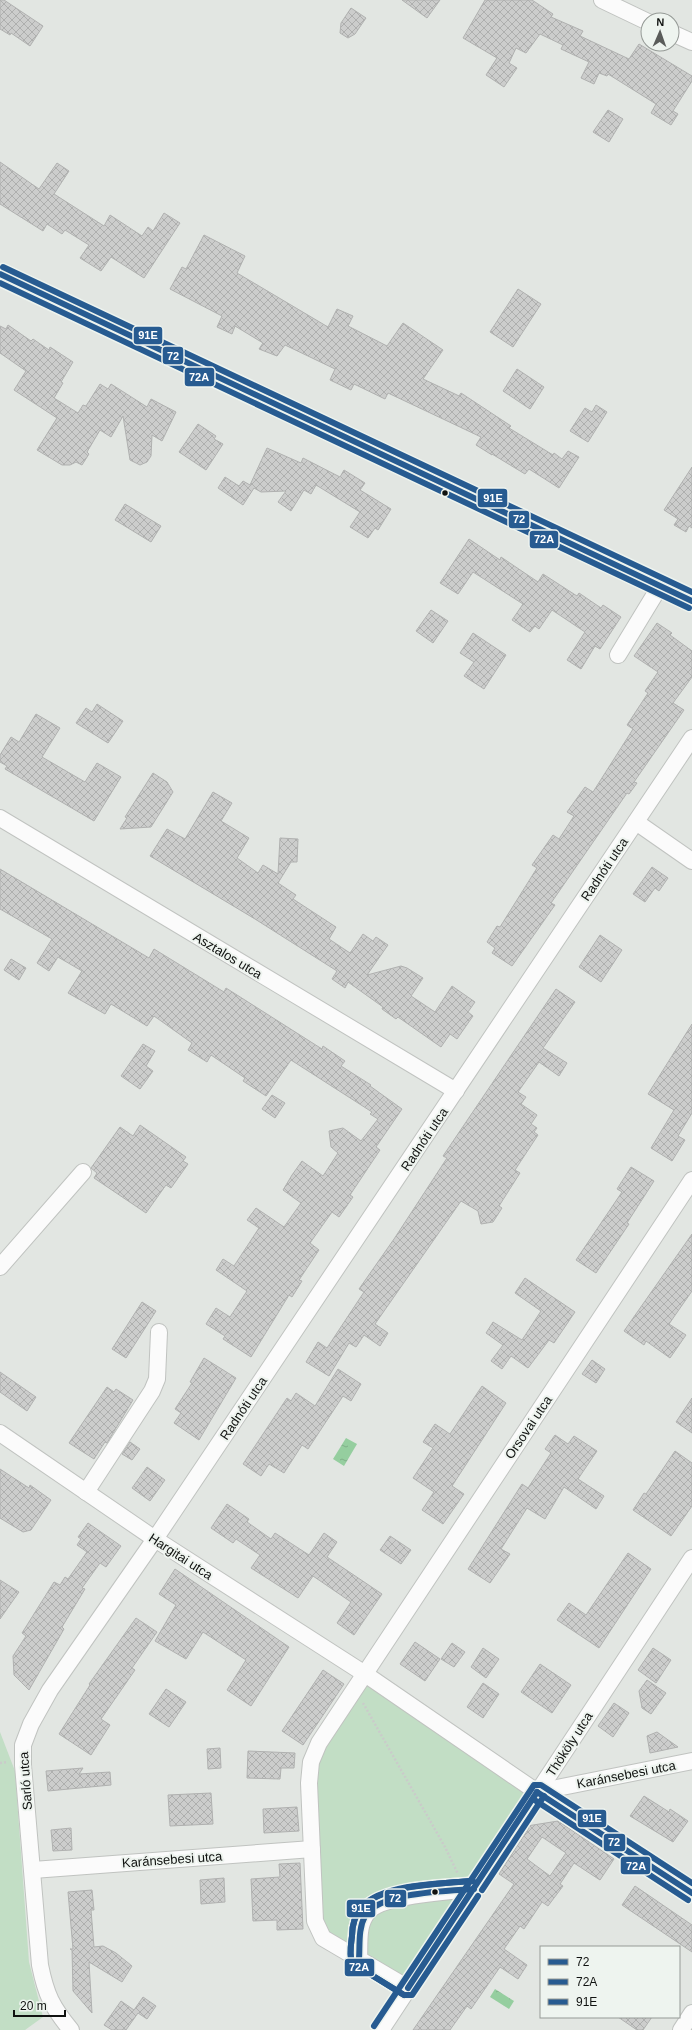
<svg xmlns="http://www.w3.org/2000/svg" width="692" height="2030" font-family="Helvetica,sans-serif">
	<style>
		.green { fill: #c2dec5 }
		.water { fill: url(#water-ripples) }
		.building { fill: url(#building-cross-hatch); stroke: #b0b1b0; fill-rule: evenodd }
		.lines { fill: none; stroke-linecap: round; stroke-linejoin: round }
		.minor-casing { stroke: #c0c3c0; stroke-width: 18 }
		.path { stroke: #cacbca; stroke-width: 2.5; stroke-dasharray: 2 2; stroke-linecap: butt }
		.minor { stroke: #fbfbfb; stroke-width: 16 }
		.bus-1-casing { stroke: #eef4ef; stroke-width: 9 }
		.bus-2-casing { stroke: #eef4ef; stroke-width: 9 }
		.bus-3-casing { stroke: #eef4ef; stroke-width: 9 }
		.bus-1 { stroke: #275b91; stroke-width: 6 }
		.bus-2 { stroke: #275b91; stroke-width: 6 }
		.bus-3 { stroke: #275b91; stroke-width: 6 }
		.bus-dot { fill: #101210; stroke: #eef4ef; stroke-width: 1.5 }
		.labels { text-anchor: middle; stroke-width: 4; stroke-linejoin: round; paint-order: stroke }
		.street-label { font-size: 13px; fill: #101210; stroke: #eef4ef }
		.line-badge { stroke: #eef4ef; stroke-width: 1.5 }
		.badge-label { font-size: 11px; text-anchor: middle; font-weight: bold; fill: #fff }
	</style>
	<defs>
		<pattern id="water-ripples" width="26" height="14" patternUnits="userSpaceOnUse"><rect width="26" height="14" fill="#95ce9f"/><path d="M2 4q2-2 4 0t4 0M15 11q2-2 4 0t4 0" fill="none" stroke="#7fb088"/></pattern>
		<pattern id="building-cross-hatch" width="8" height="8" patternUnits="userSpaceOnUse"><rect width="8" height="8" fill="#cccdcc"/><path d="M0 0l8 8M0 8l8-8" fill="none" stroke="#aeafae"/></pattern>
	</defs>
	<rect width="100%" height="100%" fill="#e2e6e2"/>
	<g class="green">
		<path d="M365 1674 537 1792 408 1988 323 1938 311 1762Z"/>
		<path d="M0 1732 15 1771 29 1962 43 2017 25 2030H0Z"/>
	</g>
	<g class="water">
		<path d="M346 1438 357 1444 344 1466 333 1459Z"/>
		<path d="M495 1989 514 2001 509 2009 490 1997Z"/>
	</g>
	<g class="building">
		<path d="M0 0H4L43 26 30 46 11 33 10 35 0 29Z"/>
		<path d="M402 0H440L427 18Z"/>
		<path d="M485 0H532L553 14 551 17 583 31 580 36 629 59 639 44 692 76V81L673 111 678 114 671 125 651 113 656 104 608 74 607 76 599 73 594 84 581 78 589 62 561 49 563 45 540 34 526 53 516 48 509 63 517 68 504 87 486 75 497 58 463 38Z"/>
		<path d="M351 8 366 18 355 34 348 38 340 33 341 23Z"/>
		<path d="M608 110 623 119 609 142 593 132Z"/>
		<path d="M0 162 39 189 57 163 69 171 54 194 104 226 110 215 142 236 148 227 153 231 164 213 180 223 144 278 111 257 101 271 80 258 89 245 65 230 62 234 47 224 43 231 0 204Z"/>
		<path d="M204 235 245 256 237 273 328 327 337 309 353 316 348 326 387 346 403 323 443 350 423 379 455 394 459 396 461 393 511 426 509 428 553 455 554 453 562 459 568 451 579 457 559 488 529 469 525 474 492 454V455L476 445 481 437 443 419 388 393 385 399 354 384 351 390 330 380 335 369 285 345 277 356 259 349 263 343 235 326 232 334 217 327 222 316 170 289 182 267 186 269Z"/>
		<path d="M518 289 541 304 513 347 490 332Z"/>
		<path d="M8 325 31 341 33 339 49 350 50 347 73 362 61 382 63 383 54 398 78 413 83 405 86 406 100 384 108 389 111 384 147 407 151 399 176 412 162 441 152 435 151 456 147 462 140 465 130 460 123 416 111 437 100 430 87 452 89 454 82 465 76 462 70 465H62L37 450 57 418 14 390 26 371 0 353V326L6 329Z"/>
		<path d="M517 369 544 387 530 409 503 391Z"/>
		<path d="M596 405 607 412 588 442 570 431 585 408 592 412Z"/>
		<path d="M198 424 216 436 214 439 223 444 206 470 179 452Z"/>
		<path d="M267 448 301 463 303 458 340 477 344 470 365 483 360 490 391 509 378 530 375 528 368 538 350 527 360 512 316 485 311 494 304 490 291 511 278 502 286 491 261 492 254 488 243 505 218 488 225 477 239 486 243 481 250 485Z"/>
		<path d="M692 467V528L689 526 686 532 674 525 678 519 664 510Z"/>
		<path d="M125 504 161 526 151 542 115 520Z"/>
		<path d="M469 539 500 560 501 557 538 582 543 574 577 596 579 593 601 608 603 605 621 617 600 649 595 646 581 669 567 660 585 632 552 610 539 629 535 626 530 632 512 620 523 604 473 572 458 594 440 583Z"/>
		<path d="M431 610 448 621 433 643 416 631Z"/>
		<path d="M657 623 672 633 670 635 692 651V677L673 703 684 710 634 782 637 783 629 794 627 793 551 903 555 905 512 966 492 953 495 948 487 942 497 926 500 927 537 868 532 865 553 835 559 839 574 816 567 812 585 787 593 792 633 729 627 725 648 693 645 691 658 672 634 656Z"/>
		<path d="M473 633 506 655 484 689 464 676 474 662 460 653Z"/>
		<path d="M97 704 123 721 108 743 76 723 86 708 92 712Z"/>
		<path d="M36 714 60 728 42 757 85 782 97 763 121 777 94 821 5 769 7 766 0 762V755L11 737 19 742Z"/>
		<path d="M153 773 167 782 173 792 151 827 120 829 127 818 125 817Z"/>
		<path d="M213 792 232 803 221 821 249 838 237 858 258 873 263 865 278 874 280 838 298 839 297 862H291L278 883 296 895 293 899 336 927 329 939 350 953 363 934 373 941 376 937 388 945 367 975 401 966 407 968 423 978 411 996 435 1012 452 986 475 1002 468 1012 473 1016 457 1039 450 1034 441 1047 398 1017 396 1019 382 1009 383 1007 348 982 345 988 332 979 337 971 255 919 150 856 167 829 185 839Z"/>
		<path d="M652 867 668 878 659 891 655 888 645 902 633 894Z"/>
		<path d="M0 869 149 958 154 949 224 992 226 988 322 1049 323 1046 345 1061 341 1066 371 1085 370 1086 402 1109 376 1147 380 1150 350 1195 353 1197 339 1217 332 1212 310 1243 319 1250 299 1280 302 1281 292 1297 289 1295 251 1357 223 1339 225 1336 206 1324 216 1308 230 1317 247 1291 216 1270 223 1259 234 1266 259 1228 247 1220 256 1208 284 1227 301 1203 283 1190 292 1175 302 1161 323 1176 338 1153 331 1147 329 1131 343 1128 361 1141 378 1119 370 1114 372 1112 291 1060 266 1096 243 1081 245 1078 211 1055 207 1062 188 1050 192 1043 154 1016 147 1026 111 1004 105 1014 68 993 82 971 58 957 49 971 37 963 52 939 0 909Z"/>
		<path d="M600 935 622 950 601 982 579 967Z"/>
		<path d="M11 959 26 968 19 980 4 970Z"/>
		<path d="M556 989 575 1002 543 1048 567 1063 559 1076 539 1062 518 1092 526 1097 521 1104 537 1115 531 1124 537 1128 534 1132 538 1135 515 1170 520 1173 499 1206 502 1208 493 1222 481 1224 478 1211 461 1201 375 1324 388 1333 380 1346 364 1335 356 1347 349 1343 329 1376 306 1362 318 1342 327 1348 364 1292 359 1289 394 1239 447 1158 443 1156Z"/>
		<path d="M692 1024V1113L678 1136 685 1140 672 1161 651 1148 674 1110 648 1094Z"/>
		<path d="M143 1044 155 1051 146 1066 153 1071 140 1089 121 1076Z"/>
		<path d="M272 1095 285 1103 275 1118 262 1109Z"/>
		<path d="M140 1125 186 1157 183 1161 188 1164 171 1188 166 1185 146 1213 94 1178 97 1173 91 1168 120 1127 133 1136Z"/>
		<path d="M631 1167 654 1181 627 1223 629 1224 596 1273 576 1260 622 1192 617 1189Z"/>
		<path d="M692 1234V1291L669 1324 686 1335 670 1358 646 1341 644 1345 624 1331Z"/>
		<path d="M525 1278 575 1312 554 1343 549 1340 528 1368 511 1356 502 1369 491 1361 503 1345 486 1333 493 1322 522 1340 541 1311 515 1293Z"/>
		<path d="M142 1302 156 1311 126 1358 112 1349Z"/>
		<path d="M204 1358 236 1378 199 1440 174 1423 181 1413 175 1409 192 1383 190 1382Z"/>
		<path d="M592 1360 605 1369 596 1383 582 1374Z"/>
		<path d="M338 1369 361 1384 351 1401 343 1396 308 1449 302 1445 284 1473 269 1464 261 1476 243 1464 287 1398 291 1401 296 1393 315 1406Z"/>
		<path d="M0 1372 36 1397 27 1411 0 1392Z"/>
		<path d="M482 1386 506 1403 452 1486 464 1494 443 1524 422 1510 434 1492 413 1478 433 1448 423 1442 435 1424 450 1434Z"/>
		<path d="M107 1387 114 1392 116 1389 133 1400 107 1443 105 1442 94 1459 69 1443Z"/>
		<path d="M692 1398V1433L676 1422Z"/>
		<path d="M555 1435 568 1444 574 1436 597 1451 578 1479 604 1496 596 1509 564 1487 545 1519 527 1508 501 1549 510 1554 490 1583 468 1569 522 1484 528 1488 551 1453 545 1449Z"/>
		<path d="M130 1442 140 1449 132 1460 122 1454Z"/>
		<path d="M675 1451 692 1463V1506L671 1536 633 1510 644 1493 646 1494Z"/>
		<path d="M147 1467 165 1480 150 1501 132 1488Z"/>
		<path d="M0 1469 29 1488 30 1485 51 1500 31 1530 23 1532 0 1518Z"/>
		<path d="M227 1504 249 1519 247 1522 271 1539 275 1533 309 1555 324 1533 337 1542 327 1557 382 1594 354 1635 337 1623 351 1602 313 1576 298 1598 251 1568 260 1555 236 1539 233 1543 211 1528Z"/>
		<path d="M88 1523 121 1546 106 1567 100 1563 82 1588 85 1589 62 1627 64 1629 29 1690 14 1675 13 1656 26 1636 22 1633 54 1582 60 1585 65 1577 68 1579 87 1552 77 1545 81 1539 78 1537Z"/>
		<path d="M390 1536 411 1550 401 1564 380 1550Z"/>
		<path d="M628 1553 651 1569 599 1648 557 1620 569 1603 586 1615Z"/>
		<path d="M175 1569 289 1647 251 1706 227 1690 246 1660 203 1632 186 1659 155 1641 176 1605 159 1594Z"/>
		<path d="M0 1580 19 1592 0 1619Z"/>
		<path d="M136 1618 157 1632 132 1668 135 1670 101 1719 110 1725 91 1755 59 1734 90 1685 89 1684Z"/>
		<path d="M415 1642 440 1659 425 1681 400 1664Z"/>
		<path d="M452 1643 465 1652 454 1667 441 1659Z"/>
		<path d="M483 1648 499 1659 486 1678 471 1667Z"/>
		<path d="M653 1648 671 1660 656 1683 638 1670Z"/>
		<path d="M540 1664 571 1685 552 1713 521 1692Z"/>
		<path d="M323 1670 344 1684 303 1745 282 1731Z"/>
		<path d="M647 1680 666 1693 651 1714 642 1708 639 1691Z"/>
		<path d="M483 1683 499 1694 483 1718 467 1707Z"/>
		<path d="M166 1689 186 1702 169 1727 149 1714Z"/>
		<path d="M614 1703 629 1713 613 1737 598 1726Z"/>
		<path d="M657 1732 678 1747 650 1753 647 1736Z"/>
		<path d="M220 1748 221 1768 208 1769 207 1749Z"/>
		<path d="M248 1751 295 1753 294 1768H281L280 1779 247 1778Z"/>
		<path d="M83 1768 79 1774 110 1772 111 1785 48 1791 46 1771Z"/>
		<path d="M211 1793 213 1824 170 1826 168 1795Z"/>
		<path d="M644 1796 669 1812 670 1809 688 1821 673 1842 630 1816Z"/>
		<path d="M297 1807 299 1831 264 1833 263 1809Z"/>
		<path d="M558 1821 614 1859 600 1880 574 1863 560 1884 563 1886 548 1906 542 1902 524 1929 520 1926 504 1949 527 1965 518 1979 500 1967 471 2009 467 2006 450 2030H413L514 1884 499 1874 529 1828 527 1826ZM542 1837 566 1853 550 1876 527 1859Z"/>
		<path d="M71 1828 72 1850 53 1851 51 1830Z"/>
		<path d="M300 1863 303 1929 277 1930V1920L253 1921 251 1879 280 1877 279 1864Z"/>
		<path d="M224 1878 225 1902 201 1904 200 1880Z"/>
		<path d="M635 1886 692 1925V1952L622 1905Z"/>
		<path d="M92 1890 94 1910H91L94 1947 103 1946 116 1953 132 1966 122 1982 89 1962 92 2013 73 1991 72 1950 70 1949H73L68 1892Z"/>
		<path d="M143 1997 156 2006 147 2019 138 2013 126 2030H112L104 2025 121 2001 134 2010Z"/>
		<path d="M618 2017H652L643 2030H637Z"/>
	</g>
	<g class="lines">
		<defs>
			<g id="minor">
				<path d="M602 0 648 22"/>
				<path d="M672 33 692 42"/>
				<path d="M0 274 692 601"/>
				<path d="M618 655 660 586"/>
				<path d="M0 818 456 1091"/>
				<path d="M636 822 692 861"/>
				<path d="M0 1267 83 1172"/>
				<path d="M0 1433 155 1539 365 1674 537 1792 692 1893"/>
				<path d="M86 1492 152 1391 157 1379 159 1332"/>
				<path d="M537 1792 692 1761"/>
				<path d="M33 1870 312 1849"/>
				<path d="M359 1959C360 1943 357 1925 368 1912 381 1895 452 1891 474 1889"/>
				<path d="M408 1988 323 1938 315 1921 309 1783 311 1762 319 1743 692 1180"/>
				<path d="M71 2030C52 2007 46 1995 40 1965L23 1765V1745L31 1724 50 1690 155 1539 692 738"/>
				<path d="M381 2030 692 1558"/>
				<path d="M681 2030 692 2013"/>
			</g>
		</defs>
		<use href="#minor" class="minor-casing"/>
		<g class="path">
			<path d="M363 1703 445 1847 458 1874"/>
			<path d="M0 1763 7 1762"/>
		</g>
		<use href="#minor" class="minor"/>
		<defs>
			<g id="bus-1">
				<path d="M0 274 692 601"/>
				<path d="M537 1792 692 1893"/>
				<path d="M359 1959C360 1945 358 1929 365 1916 379 1892 448 1891 474 1889"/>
				<path d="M408 1988 537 1792"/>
			</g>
			<g id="bus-2">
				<path d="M0 283 689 608"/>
				<path d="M533 1799 688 1900"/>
				<path d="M469 1881C440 1884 382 1885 362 1907 355 1915 352 1926 352 1936 351 1944 349 1955 352 1963L404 1995H412L478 1896"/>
				<path d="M482 1890 544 1796"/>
			</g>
			<g id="bus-3">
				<path d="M3 267 692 592"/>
				<path d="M404 1995 352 1963C349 1955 351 1944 352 1936 352 1926 355 1915 362 1907 381 1884 444 1883 473 1881"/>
				<path d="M374 2026 534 1785H541L692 1883"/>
			</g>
		</defs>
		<use href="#bus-1" class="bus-1-casing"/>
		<use href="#bus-2" class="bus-2-casing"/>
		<use href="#bus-3" class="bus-3-casing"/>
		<use href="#bus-1" class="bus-1"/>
		<use href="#bus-2" class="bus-2"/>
		<use href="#bus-3" class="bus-3"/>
	</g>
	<g class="bus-dot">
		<circle cx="445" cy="493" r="3.5"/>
		<circle cx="435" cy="1892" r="3.5"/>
	</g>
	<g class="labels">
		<g class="street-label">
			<text transform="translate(604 869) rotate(-56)" y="5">Radnóti utca</text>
			<text transform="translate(228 955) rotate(31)" y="5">Asztalos utca</text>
			<text transform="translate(424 1139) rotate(-56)" y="5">Radnóti utca</text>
			<text transform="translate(243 1408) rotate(-56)" y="5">Radnóti utca</text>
			<text transform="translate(528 1427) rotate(-56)" y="5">Orsovai utca</text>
			<text transform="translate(181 1556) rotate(33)" y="5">Hargitai utca</text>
			<text transform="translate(569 1744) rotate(-57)" y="5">Thököly utca</text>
			<text transform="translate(626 1774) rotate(-11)" y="5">Karánsebesi utca</text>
			<text transform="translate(25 1781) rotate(-94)" y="5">Sarló utca</text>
			<text transform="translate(172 1859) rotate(-4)" y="5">Karánsebesi utca</text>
		</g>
	</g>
	<g class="line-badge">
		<rect x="133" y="326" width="30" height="19" rx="4" fill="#275b91"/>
		<rect x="162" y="346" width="22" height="19" rx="4" fill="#275b91"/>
		<rect x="184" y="367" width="31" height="20" rx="4" fill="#275b91"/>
		<rect x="477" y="488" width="31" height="20" rx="4" fill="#275b91"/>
		<rect x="508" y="510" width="22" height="19" rx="4" fill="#275b91"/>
		<rect x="529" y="530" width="30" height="19" rx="4" fill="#275b91"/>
		<rect x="577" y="1809" width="30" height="19" rx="4" fill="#275b91"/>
		<rect x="603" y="1833" width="23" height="19" rx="4" fill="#275b91"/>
		<rect x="620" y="1856" width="31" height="19" rx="4" fill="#275b91"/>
		<rect x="384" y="1889" width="23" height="19" rx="4" fill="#275b91"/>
		<rect x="346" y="1899" width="30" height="19" rx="4" fill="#275b91"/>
		<rect x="344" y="1958" width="31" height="19" rx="4" fill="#275b91"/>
	</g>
	<g class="badge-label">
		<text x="148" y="339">91E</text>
		<text x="173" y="360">72</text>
		<text x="199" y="381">72A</text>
		<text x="493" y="502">91E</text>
		<text x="519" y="523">72</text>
		<text x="544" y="543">72A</text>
		<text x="592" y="1822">91E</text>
		<text x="614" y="1846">72</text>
		<text x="636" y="1870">72A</text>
		<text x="395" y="1902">72</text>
		<text x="361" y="1912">91E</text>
		<text x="359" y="1971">72A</text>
	</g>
	<rect x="540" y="1946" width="140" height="72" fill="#eef4ef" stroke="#959a96"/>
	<rect x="548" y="1959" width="20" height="6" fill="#275b91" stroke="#959a96"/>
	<text x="576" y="1966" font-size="12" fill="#101210">72</text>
	<rect x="548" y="1979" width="20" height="6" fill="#275b91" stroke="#959a96"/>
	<text x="576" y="1986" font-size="12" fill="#101210">72A</text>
	<rect x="548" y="1999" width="20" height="6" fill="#275b91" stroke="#959a96"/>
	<text x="576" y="2006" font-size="12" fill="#101210">91E</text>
	<g transform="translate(660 32) rotate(2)"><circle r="19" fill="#eef4ef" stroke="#959a96"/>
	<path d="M0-3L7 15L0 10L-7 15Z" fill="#5a5c5a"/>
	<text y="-6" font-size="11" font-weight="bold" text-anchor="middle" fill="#101210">N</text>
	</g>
	<path d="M14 2010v6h51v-6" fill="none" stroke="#101210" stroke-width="2"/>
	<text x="20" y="2010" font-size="12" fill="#101210" stroke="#eef4ef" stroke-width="3" paint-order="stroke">20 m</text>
</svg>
